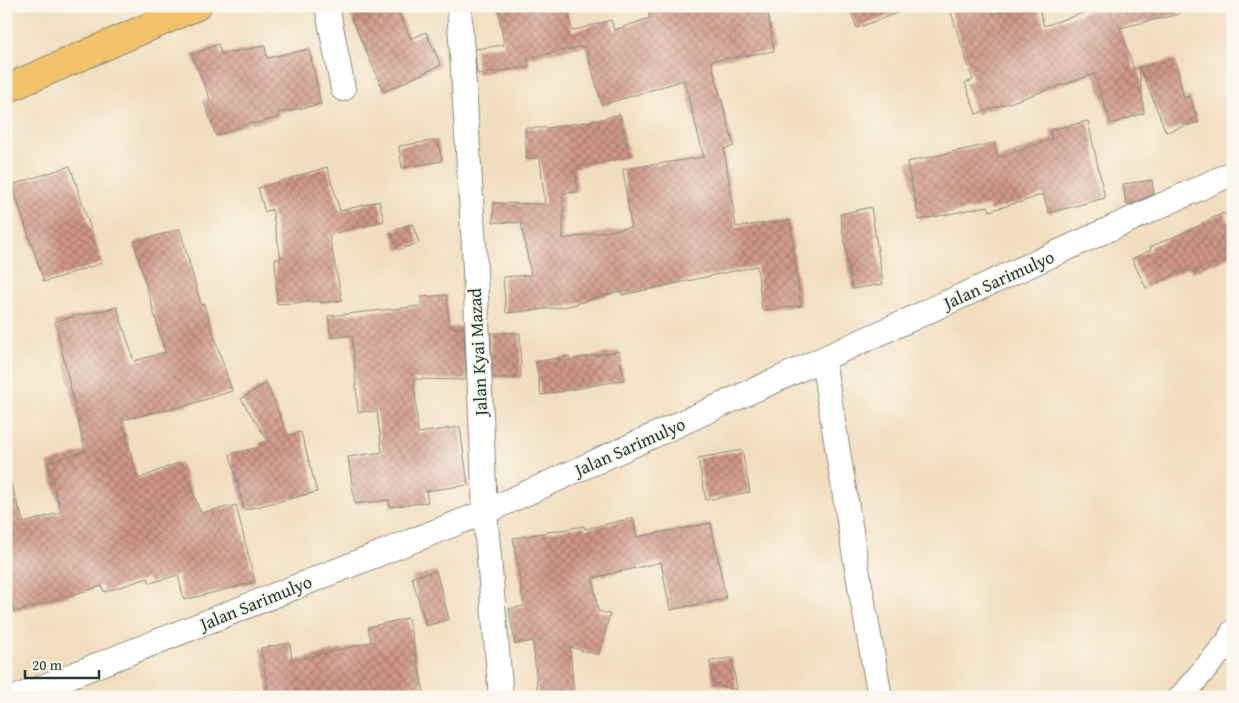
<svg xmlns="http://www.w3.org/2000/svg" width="1239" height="703" font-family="'Gentium Book Plus',serif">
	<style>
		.building { fill: url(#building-cross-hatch) }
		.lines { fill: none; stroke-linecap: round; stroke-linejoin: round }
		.street-casing { stroke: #888e79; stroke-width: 26 }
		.primary-casing { stroke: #888e79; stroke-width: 30 }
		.street { stroke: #fff; stroke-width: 24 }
		.primary { stroke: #f2c36a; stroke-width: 28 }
		.labels { text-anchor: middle; stroke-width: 4; stroke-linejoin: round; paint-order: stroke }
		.street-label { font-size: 18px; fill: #1f3d34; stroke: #fbf7ec }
	</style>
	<defs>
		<pattern id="building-cross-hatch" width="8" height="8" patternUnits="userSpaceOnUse" patternTransform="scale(1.25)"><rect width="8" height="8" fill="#d09788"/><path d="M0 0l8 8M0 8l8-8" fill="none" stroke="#a87c70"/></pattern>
	</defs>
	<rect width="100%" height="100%" fill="#fbf7ec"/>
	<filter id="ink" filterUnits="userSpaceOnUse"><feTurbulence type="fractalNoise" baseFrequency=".02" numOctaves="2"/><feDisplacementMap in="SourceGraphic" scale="10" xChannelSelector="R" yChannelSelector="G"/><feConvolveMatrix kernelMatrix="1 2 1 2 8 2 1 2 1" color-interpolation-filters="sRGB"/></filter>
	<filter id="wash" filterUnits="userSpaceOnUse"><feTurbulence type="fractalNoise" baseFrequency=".0096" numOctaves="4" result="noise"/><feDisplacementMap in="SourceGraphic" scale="20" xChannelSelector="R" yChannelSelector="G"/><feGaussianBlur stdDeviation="1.12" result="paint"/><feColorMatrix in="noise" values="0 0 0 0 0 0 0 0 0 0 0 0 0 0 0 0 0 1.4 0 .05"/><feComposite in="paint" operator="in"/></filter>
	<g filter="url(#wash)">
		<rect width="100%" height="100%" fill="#f1debe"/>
		<g id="blocks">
			<g class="building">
				<path d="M375 6H396L411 39 426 32 441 65 384 92 351 17Z"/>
				<path d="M498 6H567L572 31 611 20 614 30 650 18 647 6H767L774 51 711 61 734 146 724 149 736 227 790 220 801 306 762 310 757 266 622 295 621 291 565 307 506 313 503 277 531 275 521 223 493 222 494 203 545 204 540 158 527 159 525 128H548L598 120 620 114 629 157 575 168 578 192 563 193V239L631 227 623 169 704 157 684 80 602 105 585 46 528 58 529 67 477 74 475 49 504 45Z"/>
				<path d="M849 6H910V8L857 28Z"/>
				<path d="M949 6H990L992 14 1016 6H1038L1044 26 1104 6H1178L1179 14 1120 28 1134 69 1139 68 1144 113 1111 124 1094 74 976 114 965 83 973 80Z"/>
				<path d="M218 44 221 54 265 46 267 58 309 49 321 104 278 113 279 117 253 124 252 122 216 136 204 101 210 99 192 55Z"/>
				<path d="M1175 59 1184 98 1190 96 1198 122 1166 132 1140 67Z"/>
				<path d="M1088 121 1105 198 1049 213 1043 194 1019 203V202L990 211 988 206 919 220 907 162 994 143 998 158 1052 139 1050 130Z"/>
				<path d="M438 140 442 161 402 168 399 146Z"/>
				<path d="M70 166 102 263 44 282 12 185Z"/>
				<path d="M327 167 340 211 379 201 384 221 329 235 342 300 321 303 320 301 277 304 275 259H281L272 209 265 212 258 188Z"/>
				<path d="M1152 180 1154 194 1132 204H1126L1123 184Z"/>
				<path d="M871 207 883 284 852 289 840 214Z"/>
				<path d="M1224 213 1233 230V255L1214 265V262L1192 273 1190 267 1146 288 1132 259 1151 250 1150 247 1203 224 1202 223Z"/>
				<path d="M412 224 419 243 398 250 391 231Z"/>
				<path d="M180 229 201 305 204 304 232 391 188 405 122 420 138 479 180 462 201 513 236 505 255 582 184 600 178 575 150 583 148 578 104 592 102 586 14 612 6 586V481H10L24 523 61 512 47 463 85 451 55 321 117 307 134 361 165 352 134 242Z"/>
				<path d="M447 295 449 327H464L466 378 465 380 414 379 418 433 460 427 468 485 426 491 428 502 390 507 389 500 355 504 348 457 382 452 377 411 358 412 352 335 331 338 328 316 421 306V297Z"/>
				<path d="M491 333H520L521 378H493Z"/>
				<path d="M619 351 624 380 541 395 536 362 569 356 570 360Z"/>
				<path d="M266 383 288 435 301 432 317 492 244 510 230 454 260 447 259 443 268 441 241 399Z"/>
				<path d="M742 450 750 492 706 500 698 458Z"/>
				<path d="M633 518 637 537 711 523 726 599 670 610 661 562 593 578 598 611 610 614 599 655 570 647 574 697H538L533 641 515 644 509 609 524 606 513 538 584 526 585 529Z"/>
				<path d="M436 571 449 619 426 626 412 577Z"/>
				<path d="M408 618 425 697H269L261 648 290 643 292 661 371 642 368 627Z"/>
				<path d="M732 658 737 690 713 684 710 661Z"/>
			</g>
		</g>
	</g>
	<g filter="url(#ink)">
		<use href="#blocks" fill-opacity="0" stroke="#888e79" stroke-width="1"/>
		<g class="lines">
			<defs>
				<g id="street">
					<path d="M327 6 343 89"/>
					<path d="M459 6 474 247 485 512 501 697"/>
					<path d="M823 360 857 569 880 697"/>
					<path d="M17 697 485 512 1233 173"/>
					<path d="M1181 697 1228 642 1233 632"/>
				</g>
				<path id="primary" d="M6 89 197 6"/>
			</defs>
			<use href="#street" class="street-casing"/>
			<use href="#primary" class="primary-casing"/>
			<use href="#street" class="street"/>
			<use href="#primary" class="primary"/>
		</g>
	</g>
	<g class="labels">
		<g class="street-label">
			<text transform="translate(999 280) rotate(-24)" y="6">Jalan Sarimulyo</text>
			<text transform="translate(478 352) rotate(-93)" y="6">Jalan Kyai Mazad</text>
			<text transform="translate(630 447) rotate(-24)" y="6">Jalan Sarimulyo</text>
			<text transform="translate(256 603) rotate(-22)" y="6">Jalan Sarimulyo</text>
		</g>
	</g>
	<rect width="1239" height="703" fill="none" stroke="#fbf7ec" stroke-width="25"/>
	<path d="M25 670v8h74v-8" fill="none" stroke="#1f3d34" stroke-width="2.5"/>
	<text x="32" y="670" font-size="15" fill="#1f3d34" stroke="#fbf7ec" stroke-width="4" paint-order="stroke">20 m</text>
</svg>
